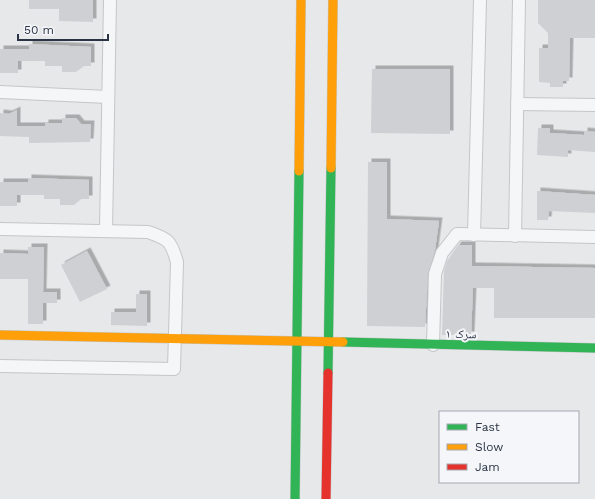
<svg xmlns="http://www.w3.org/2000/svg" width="595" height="499" font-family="'Work Sans','Noto Naskh Arabic',sans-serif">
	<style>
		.building { fill: #ced0d3; filter: url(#shadow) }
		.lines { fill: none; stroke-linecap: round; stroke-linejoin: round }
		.street-casing { stroke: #c4c6c8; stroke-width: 14 }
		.fast-casing { stroke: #c4c6c8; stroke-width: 10 }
		.slow-casing { stroke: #c4c6c8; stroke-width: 10 }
		.jam-casing { stroke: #c4c6c8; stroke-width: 10 }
		.street { stroke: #f5f6f7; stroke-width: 12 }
		.fast { stroke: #30b455; stroke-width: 9 }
		.slow { stroke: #ff9f0a; stroke-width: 9 }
		.jam { stroke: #e5322d; stroke-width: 9 }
		.labels { text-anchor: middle; stroke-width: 4; stroke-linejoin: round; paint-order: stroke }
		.street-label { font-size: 12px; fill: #2b3445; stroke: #f4f6f9 }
	</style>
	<defs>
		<filter id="shadow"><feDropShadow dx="3.5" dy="-3.5" stdDeviation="0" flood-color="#0004"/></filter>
	</defs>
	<rect width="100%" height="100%" fill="#e6e8ea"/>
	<g class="building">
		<path d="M29 0H93V22L59 21V9H29Z"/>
		<path d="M538 0H595V38H570L569 81H563V87H550V83L539 82V48H548V33L538 23Z"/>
		<path d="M29 44 91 47V66H84L76 72H62V66H45V61H18V73H0V49H29Z"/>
		<path d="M372 69H450V134L371 133Z"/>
		<path d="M17 110V126H45V123H62V118H76L81 124H91L90 142 29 143V137L0 136V113L9 114Z"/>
		<path d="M538 128H550V133L584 135V131L595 132V152L568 150V157L537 155Z"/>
		<path d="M368 162H387V219L439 221 435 250 428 274 425 327 367 326Z"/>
		<path d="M28 178 89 180V199H81L74 205H60V199H44V195H17V206H0V182H28Z"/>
		<path d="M537 191 595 195V213L549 211 548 220H537Z"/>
		<path d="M458 245H472V266L595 268V318H494V288H473L471 335H442L444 271 447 261Z"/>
		<path d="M28 247H44L43 292H57V303H43V324H28V279H0V253L28 254Z"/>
		<path d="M87 251 107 289 80 302 61 265Z"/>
		<path d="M136 294H147V326L111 325V312H136Z"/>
	</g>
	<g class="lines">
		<defs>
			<g id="street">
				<path d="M0 92 108 97"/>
				<path d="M517 104 595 105"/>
				<path d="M0 229 148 232C169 239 171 241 177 262L174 369 0 366"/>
				<path d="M106 230 110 0"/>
				<path d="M474 235 480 0"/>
				<path d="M515 236 519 0"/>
				<path d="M433 345 435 274 442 253 457 234 595 237"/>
			</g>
			<g id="fast">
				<path d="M343 342 595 348"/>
				<path d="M328 373 331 168"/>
				<path d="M295 499 299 171"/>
			</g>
			<g id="slow">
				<path d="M331 168 333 0"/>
				<path d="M299 171 301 0"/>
				<path d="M0 335 343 342"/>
			</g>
			<path id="jam" d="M326 499 328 373"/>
		</defs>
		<use href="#street" class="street-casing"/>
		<use href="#fast" class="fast-casing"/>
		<use href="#slow" class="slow-casing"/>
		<use href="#jam" class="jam-casing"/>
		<use href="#street" class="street"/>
		<use href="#fast" class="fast"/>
		<use href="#slow" class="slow"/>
		<use href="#jam" class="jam"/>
	</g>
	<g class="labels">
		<g class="street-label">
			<text transform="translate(461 334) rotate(1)" y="4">سرک ۱</text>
		</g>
	</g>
	<rect x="439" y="411" width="140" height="72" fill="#f4f6f9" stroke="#a4a8b1"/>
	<rect x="447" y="424" width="20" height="6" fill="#30b455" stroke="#a4a8b1"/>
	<text x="475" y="431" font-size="12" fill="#2b3445">Fast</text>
	<rect x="447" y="444" width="20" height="6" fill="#ff9f0a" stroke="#a4a8b1"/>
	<text x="475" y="451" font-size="12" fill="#2b3445">Slow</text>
	<rect x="447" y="464" width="20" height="6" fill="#e5322d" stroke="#a4a8b1"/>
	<text x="475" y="471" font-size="12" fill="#2b3445">Jam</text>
	<path d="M18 34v6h90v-6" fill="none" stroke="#2b3445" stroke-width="2"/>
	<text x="24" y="34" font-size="12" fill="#2b3445" stroke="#f4f6f9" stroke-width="3" paint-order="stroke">50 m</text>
</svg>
